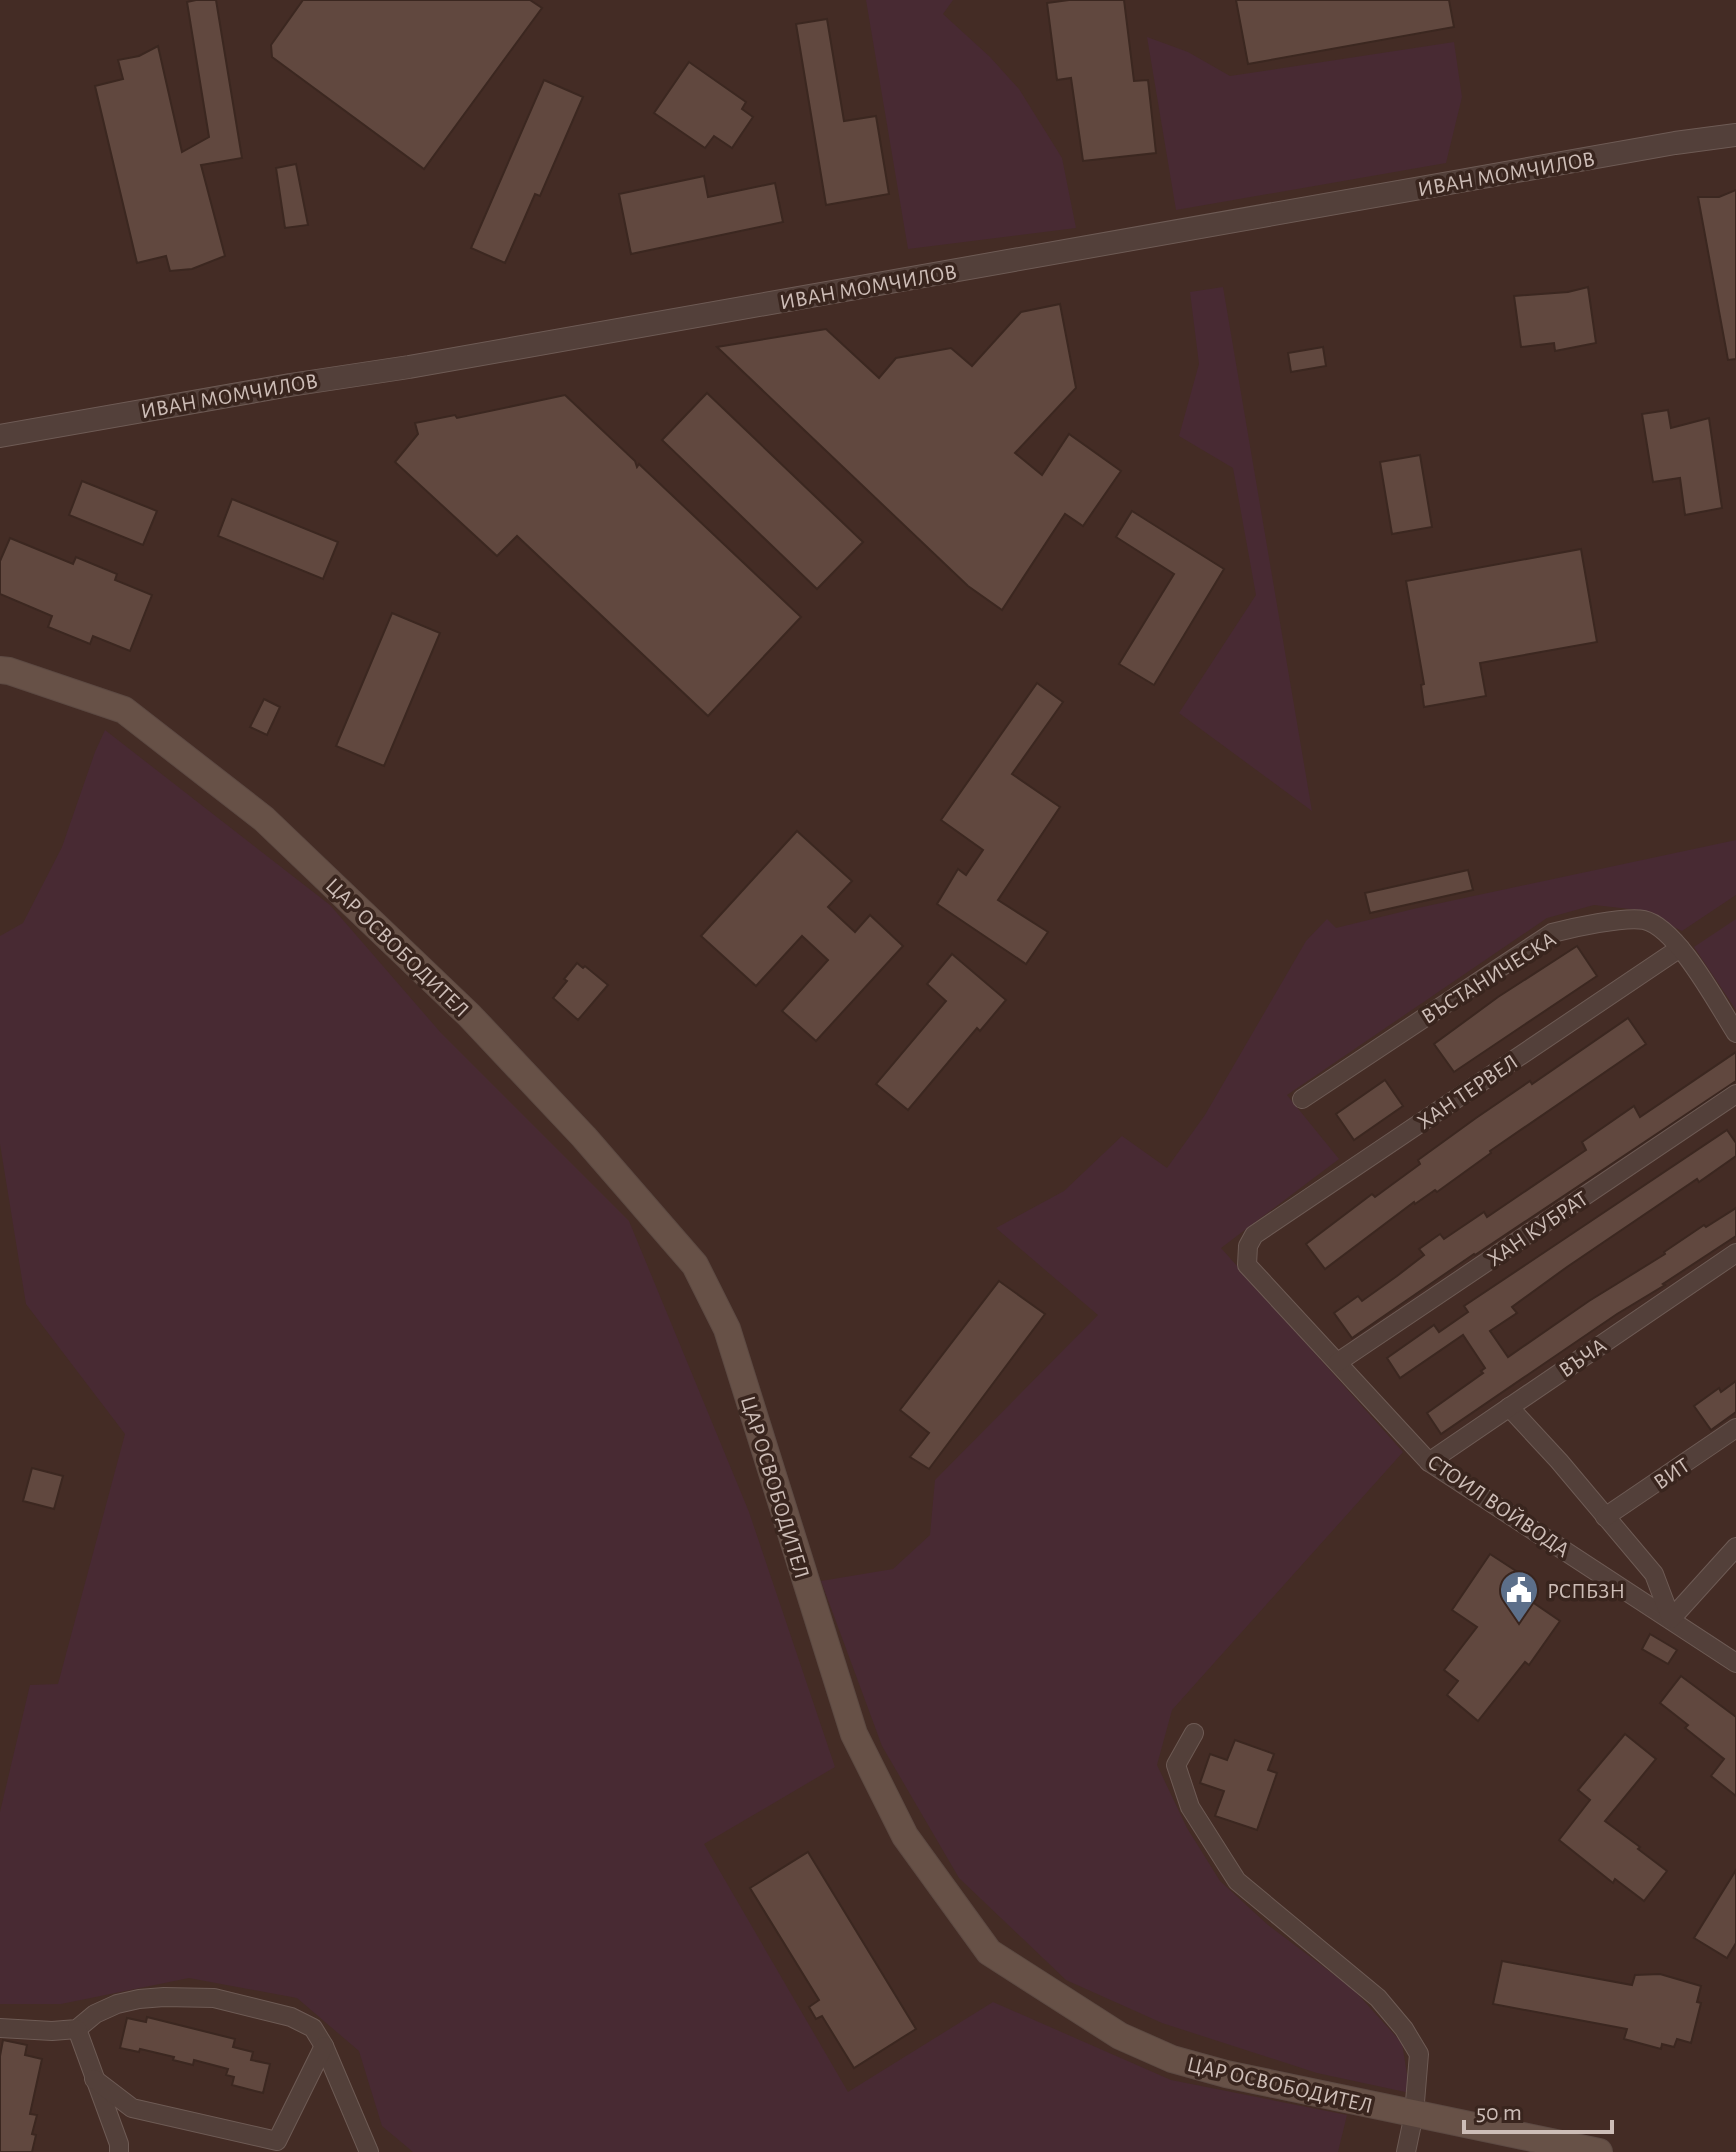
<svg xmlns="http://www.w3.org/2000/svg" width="1736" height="2152" font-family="'Alegreya Sans',sans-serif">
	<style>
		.green { fill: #482a33 }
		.building { fill: #61483f; stroke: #3b2720; stroke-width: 2 }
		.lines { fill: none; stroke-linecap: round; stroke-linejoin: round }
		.minor-casing { stroke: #6e5b55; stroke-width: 20 }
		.tertiary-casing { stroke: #6e5b55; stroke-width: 24 }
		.secondary-casing { stroke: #5d4a43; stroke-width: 28 }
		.minor { stroke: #53403a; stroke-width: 18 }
		.tertiary { stroke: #53403a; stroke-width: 22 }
		.secondary { stroke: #675147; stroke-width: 26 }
		.labels { text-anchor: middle; stroke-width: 7; stroke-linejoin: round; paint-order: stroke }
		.street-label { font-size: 22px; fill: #cdbdb7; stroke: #39251e }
		.poi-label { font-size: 22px; fill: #cdbdb7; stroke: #39251e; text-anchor: start }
	</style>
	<rect width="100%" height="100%" fill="#442c25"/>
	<g class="green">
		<path d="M866 0H953L943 14 990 57 1019 89 1062 158 1076 228 908 249Z"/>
		<path d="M1147 37 1188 52 1230 76 1454 42 1462 97 1446 163 1176 210Z"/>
		<path d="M1223 287 1312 811 1179 713 1256 595 1233 468 1179 436 1199 364 1190 292Z"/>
		<path d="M105 730 330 905 441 1033 629 1221 749 1512 835 1767 704 1844 848 2092 993 2002 1171 2080 1347 2115 1338 2152H413L382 2126 359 2051 297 1998 189 1978 61 2004H0V1812L30 1685 58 1684 125 1434 26 1304 0 1144V936L23 923 62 847 95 752Z"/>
		<path d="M1736 840V895L1682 931 1639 910 1594 905 1547 918 1287 1095 1339 1159 1221 1248 1403 1452 1172 1710 1157 1765 1187 1828 1220 1881 1268 1925 1353 1989 1402 2043 1410 2093 1317 2073 1162 2023 1066 1980 959 1878 882 1746 821 1581 893 1569 930 1535 935 1480 1098 1315 996 1228 1064 1191 1122 1136 1167 1168 1205 1115 1306 941 1327 919 1336 928 1413 909Z"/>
		<path d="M1736 919V1010L1694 947Z"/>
	</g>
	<g class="building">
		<path d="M196 0H216L242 158 201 165 225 256 192 269 170 271 166 256 137 263 95 86 123 79 118 60 139 56 158 46 182 152 209 137 187 2Z"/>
		<path d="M303 0H530L542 8 424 169 272 57 271 45Z"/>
		<path d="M1069 0H1124L1134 81 1148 80 1156 153 1083 161 1071 78 1057 80 1047 3Z"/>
		<path d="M1236 0H1449L1454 27 1248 64Z"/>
		<path d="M827 19 844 121 876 116 889 194 826 205 796 24Z"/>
		<path d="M689 62 746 102 742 109 753 117 732 148 714 136 705 148 654 113Z"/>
		<path d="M544 80 583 97 540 196 535 194 505 263 471 248Z"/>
		<path d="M296 164 308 225 285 228 276 168Z"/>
		<path d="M704 176 708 197 775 183 783 222 631 254 619 194Z"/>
		<path d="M1736 190V359L1728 360 1698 197H1719Z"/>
		<path d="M1588 287 1596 343 1555 351 1554 343 1521 347 1514 296 1568 292Z"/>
		<path d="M1060 304 1076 388 1015 453 1042 475 1069 434 1121 471 1083 526 1065 514 1002 610 968 586 717 347 826 329 879 378 896 358 951 348 972 366 1021 312Z"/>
		<path d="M1323 347 1326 366 1291 372 1288 353Z"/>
		<path d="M707 393 863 542 817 589 662 440Z"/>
		<path d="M565 395 635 461 637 467 639 464 801 617 708 716 517 536 497 556 395 462 418 434 415 423 455 415 457 418Z"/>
		<path d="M1668 410 1671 428 1709 418 1722 508 1685 515 1680 478 1653 482 1642 414Z"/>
		<path d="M1420 455 1432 527 1392 534 1380 462Z"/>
		<path d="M82 481 157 511 143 545 69 515Z"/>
		<path d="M232 499 338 542 323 579 218 536Z"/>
		<path d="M1132 511 1224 569 1154 685 1119 664 1174 574 1116 537Z"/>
		<path d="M10 538 73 564 76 557 117 574 115 580 152 595 130 651 93 636 90 644 48 627 52 616 0 594V561Z"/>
		<path d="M1581 549 1597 642 1480 663 1486 696 1424 707 1421 685 1424 684 1406 581Z"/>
		<path d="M392 613 440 633 384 766 336 746Z"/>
		<path d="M1037 683 1063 702 1012 774 1060 807 998 900 1048 932 1026 964 937 904 958 869 966 875 983 850 941 820Z"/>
		<path d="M264 699 280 707 267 735 250 727Z"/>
		<path d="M797 831 852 881 828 907 855 932 870 915 903 946 816 1041 782 1011 828 960 802 936 756 986 701 936Z"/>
		<path d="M1468 870 1473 890 1370 913 1365 893Z"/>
		<path d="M1577 946 1597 976 1454 1072 1434 1044 1498 997Z"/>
		<path d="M952 954 1006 1000 980 1031 977 1028 908 1110 876 1084 946 1001 927 984Z"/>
		<path d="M577 963 583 968 585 966 608 985 578 1020 553 998 567 981 564 979Z"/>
		<path d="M1628 1018 1646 1044 1490 1151 1491 1153 1437 1192 1435 1190 1415 1204 1414 1202 1325 1269 1306 1244 1372 1194 1375 1197 1420 1164 1418 1160 1476 1118 1530 1081 1532 1084Z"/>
		<path d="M1736 1052V1081L1475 1255 1474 1254 1352 1338 1334 1313 1358 1296 1362 1301 1397 1276 1424 1255 1419 1249 1440 1234 1444 1239 1484 1212 1487 1217 1586 1150 1582 1142 1634 1106 1640 1117Z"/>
		<path d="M1385 1080 1403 1106 1354 1140 1336 1114Z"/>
		<path d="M1727 1130 1736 1143V1156L1699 1182 1697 1179 1567 1267 1512 1307 1517 1313 1490 1331 1508 1357 1589 1301 1665 1254 1664 1252 1704 1225 1706 1227 1736 1208V1236L1663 1284 1665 1285 1617 1314 1441 1434 1427 1413 1483 1373 1481 1371 1485 1368 1463 1335 1400 1378 1387 1358 1434 1325 1439 1332 1468 1312 1464 1306Z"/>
		<path d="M999 1281 1045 1314 929 1469 910 1457 929 1433 900 1410Z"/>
		<path d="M1736 1381V1412L1711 1430 1694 1406 1719 1388 1721 1392Z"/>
		<path d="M32 1468 63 1476 54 1509 23 1501Z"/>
		<path d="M1490 1554 1516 1571 1506 1584 1560 1621 1529 1665 1525 1662 1478 1721 1447 1695 1458 1681 1444 1670 1477 1627 1452 1610Z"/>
		<path d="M1650 1634 1677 1650 1668 1664 1642 1649Z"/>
		<path d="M1681 1676 1736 1717V1796L1711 1776 1724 1759 1685 1728 1688 1725 1660 1703Z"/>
		<path d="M1625 1734 1656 1759 1605 1821 1640 1847 1638 1849 1667 1871 1644 1901 1615 1879 1613 1883 1559 1840 1590 1800 1578 1790Z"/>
		<path d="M1235 1740 1274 1754 1268 1770 1277 1773 1257 1830 1215 1816 1224 1791 1200 1783 1210 1754 1227 1760Z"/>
		<path d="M808 1852 916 2029 854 2068 822 2016 816 2019 809 2007 819 2000 750 1888Z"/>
		<path d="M1736 1870V1943L1727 1958 1694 1938Z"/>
		<path d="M1502 1961 1632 1985 1635 1975 1660 1974 1701 1986 1697 2002 1701 2003 1691 2043 1677 2039 1674 2047 1662 2044 1661 2049 1624 2039 1627 2029 1493 2004Z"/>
		<path d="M147 2017 235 2039 233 2047 253 2052 251 2060 270 2064 263 2093 232 2085 234 2077 226 2075 228 2069 194 2060 193 2065 173 2060 174 2057 140 2049 139 2052 120 2048 127 2018 146 2022Z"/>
		<path d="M3 2040 27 2045 25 2055 42 2059 30 2114 37 2115 32 2134 36 2135 32 2152H0V2056Z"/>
	</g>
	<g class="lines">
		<defs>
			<g id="minor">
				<path d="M1680 948 1254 1235 1248 1246 1247 1265 1429 1462 1736 1663"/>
				<path d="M1302 1099 1552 933C1571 928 1625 916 1644 920 1677 927 1718 1005 1736 1033"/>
				<path d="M1338 1362 1736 1094"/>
				<path d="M1509 1407 1559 1461 1654 1574 1671 1619 1736 1547"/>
				<path d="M1429 1462 1736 1253"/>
				<path d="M1605 1517 1736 1428"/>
				<path d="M1194 1733 1176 1765 1190 1807 1237 1881 1378 1998 1404 2029 1419 2054 1414 2114 1406 2152"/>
				<path d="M0 2028 52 2031 77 2029 95 2014 117 2004 139 1999 164 1997 214 1998 291 2017 313 2028 324 2046 369 2152"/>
				<path d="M77 2029 119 2144V2152"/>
				<path d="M94 2079 132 2108 277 2141 324 2046"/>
			</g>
			<path id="tertiary" d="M0 436 290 385 409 367 1675 143 1736 135"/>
			<path id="secondary" d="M0 670 9 671 124 710 264 819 469 1015 584 1137 695 1265 727 1329 854 1734 905 1836 989 1952 1120 2036 1172 2059 1226 2074 1599 2152"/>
		</defs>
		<use href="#minor" class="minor-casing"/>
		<use href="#tertiary" class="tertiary-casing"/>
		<use href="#secondary" class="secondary-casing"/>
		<use href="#minor" class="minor"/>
		<use href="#tertiary" class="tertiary"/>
		<use href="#secondary" class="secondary"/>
	</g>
	<defs>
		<symbol id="civic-pin" viewBox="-11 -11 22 30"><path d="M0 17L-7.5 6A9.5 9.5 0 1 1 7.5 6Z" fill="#5c6f8a" stroke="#39251e"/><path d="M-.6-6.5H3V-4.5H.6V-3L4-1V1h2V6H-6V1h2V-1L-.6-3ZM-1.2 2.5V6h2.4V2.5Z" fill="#fff"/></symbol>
	</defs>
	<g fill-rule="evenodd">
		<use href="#civic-pin" x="1497" y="1568" width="44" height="60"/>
	</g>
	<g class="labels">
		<g class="street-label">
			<text transform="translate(1506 173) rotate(-10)" y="8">ИВАН МОМЧИЛОВ</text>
			<text transform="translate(868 286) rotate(-10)" y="8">ИВАН МОМЧИЛОВ</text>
			<text transform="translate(229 395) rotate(-10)" y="8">ИВАН МОМЧИЛОВ</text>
			<text transform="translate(398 947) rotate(44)" y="8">ЦАР ОСВОБОДИТЕЛ</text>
			<text transform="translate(1488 977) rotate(-32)" y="8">ВЪСТАНИЧЕСКА</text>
			<text transform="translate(1467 1091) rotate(-34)" y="8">ХАН ТЕРВЕЛ</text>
			<text transform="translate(1537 1228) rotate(-34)" y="8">ХАН КУБРАТ</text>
			<text transform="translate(1582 1357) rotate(-34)" y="8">ВЪЧА</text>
			<text transform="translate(1671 1473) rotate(-34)" y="8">ВИТ</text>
			<text transform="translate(776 1487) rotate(73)" y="8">ЦАР ОСВОБОДИТЕЛ</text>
			<text transform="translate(1499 1505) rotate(34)" y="8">СТОИЛ ВОЙВОДА</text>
			<text transform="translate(1280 2084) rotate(13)" y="8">ЦАР ОСВОБОДИТЕЛ</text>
		</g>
		<g class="poi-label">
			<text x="1547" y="1598">РСПБЗН</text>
		</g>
	</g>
	<path d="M1464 2120v12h148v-12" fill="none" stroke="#cdbdb7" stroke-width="4"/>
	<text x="1476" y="2120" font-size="24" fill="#cdbdb7" stroke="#39251e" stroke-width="6" paint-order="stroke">50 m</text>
</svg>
